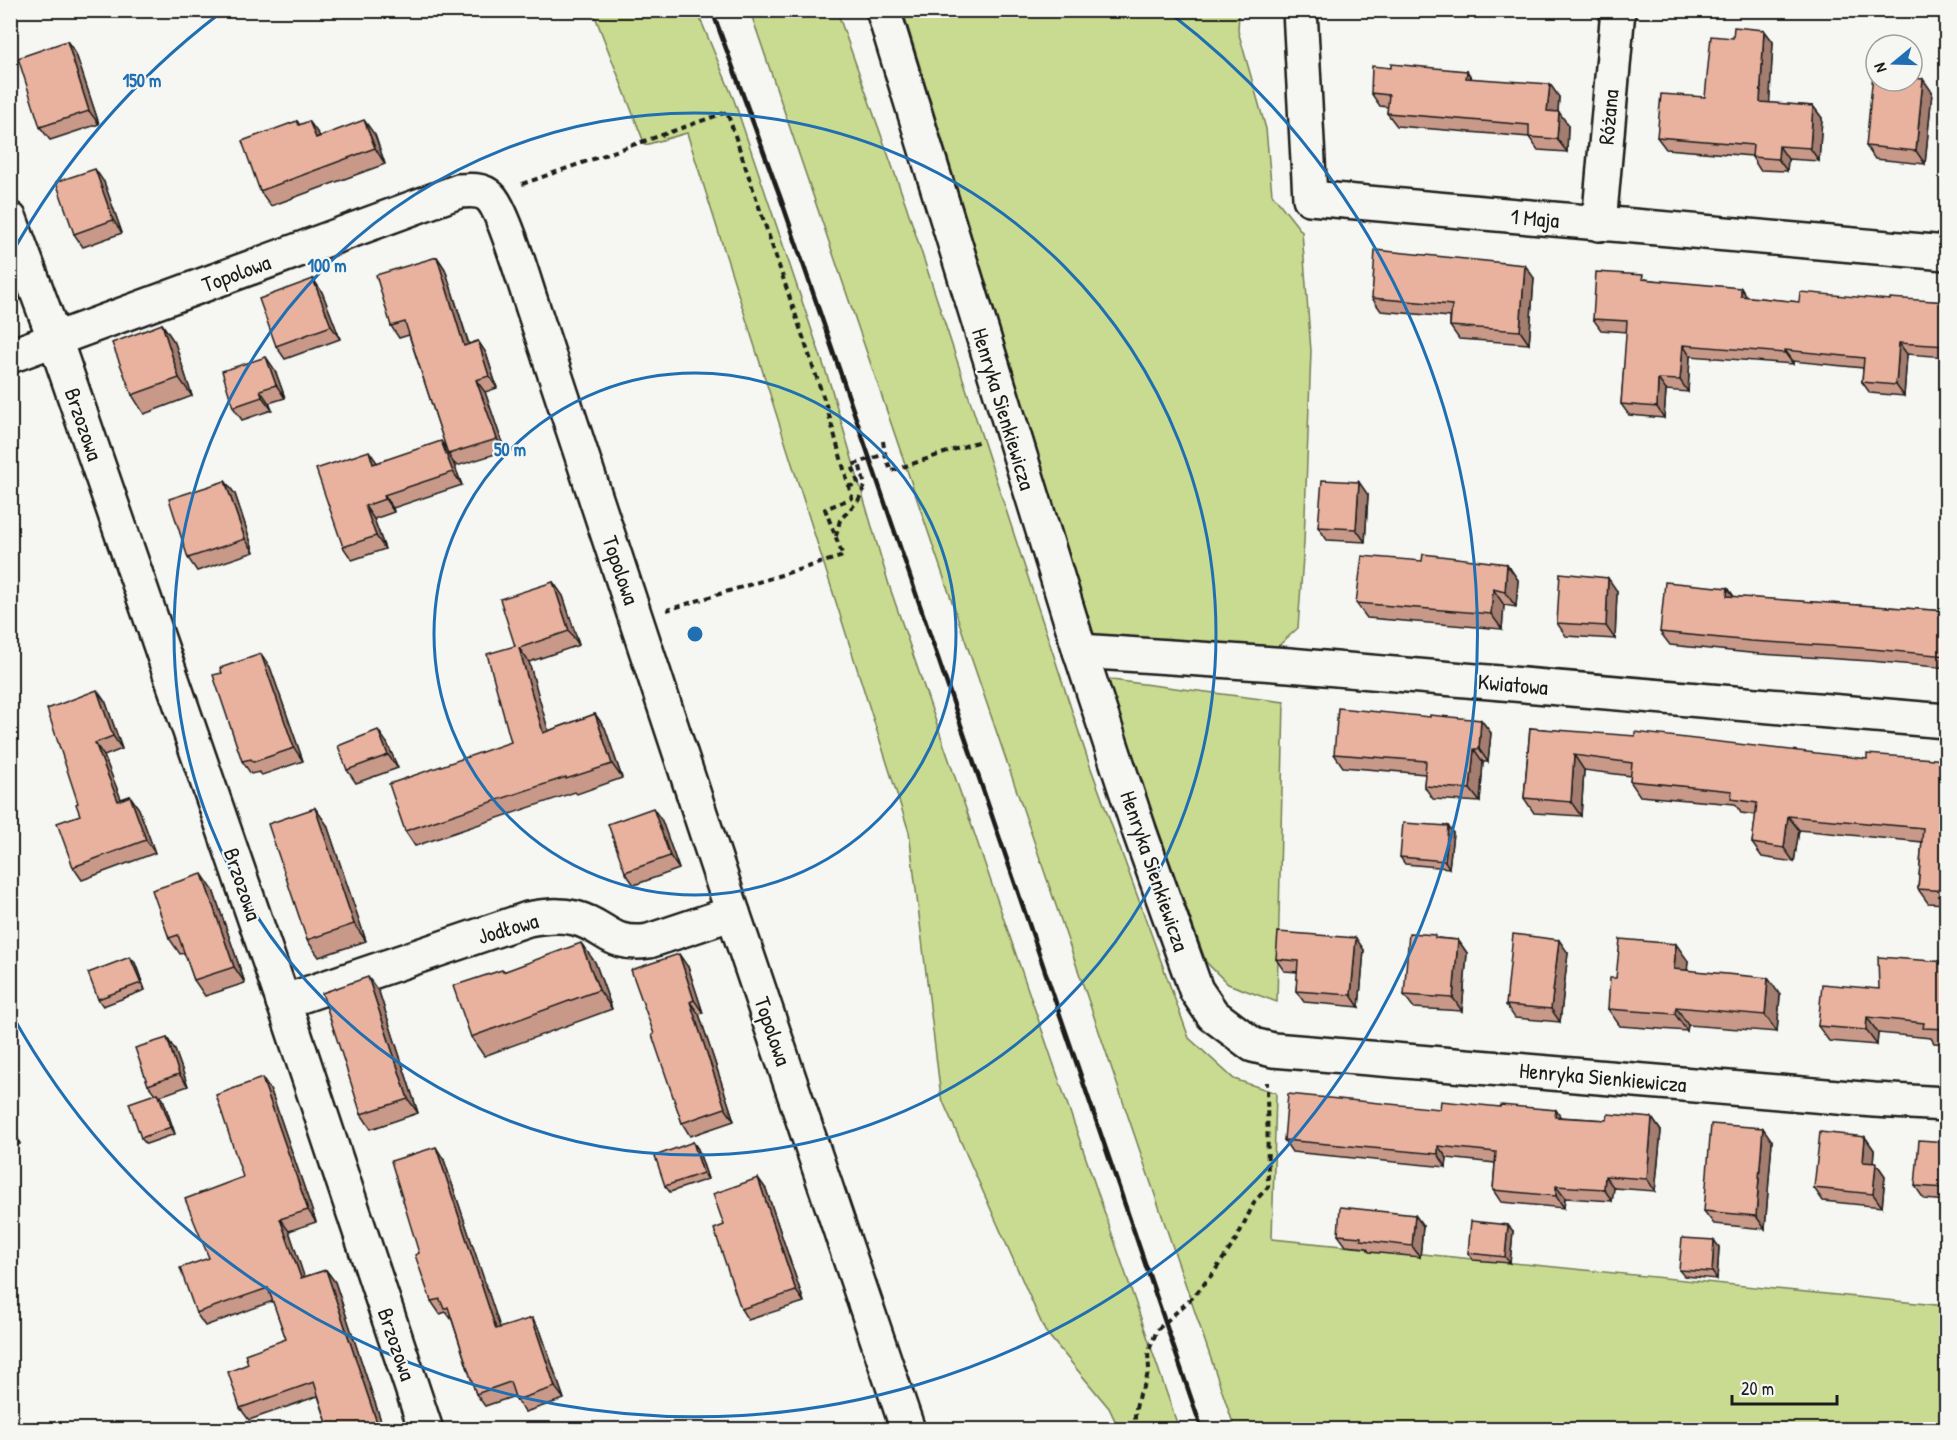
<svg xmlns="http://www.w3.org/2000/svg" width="1957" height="1440" font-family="'Patrick Hand',sans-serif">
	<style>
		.green { fill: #c9db90; stroke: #727c56; stroke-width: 1.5 }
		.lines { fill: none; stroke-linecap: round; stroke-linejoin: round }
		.minor-casing { stroke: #1c1c1c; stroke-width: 38 }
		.path { stroke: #1c1c1c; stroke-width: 4; stroke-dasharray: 6 4.5; stroke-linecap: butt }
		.minor { stroke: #f6f6f2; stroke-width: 33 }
		.rail { stroke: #1c1c1c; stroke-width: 4.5 }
		.wall { fill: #c89989; stroke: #1c1c1c; stroke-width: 1.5 }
		.shaded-wall { fill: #a37d6f; stroke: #1c1c1c; stroke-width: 1.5 }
		.building { fill: #e9b29f; stroke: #1c1c1c; stroke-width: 1.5 }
		.ring { fill: none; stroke: #1f6fb2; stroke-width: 3 }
		.labels { text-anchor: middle; stroke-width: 4.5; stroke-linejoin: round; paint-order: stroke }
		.street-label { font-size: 22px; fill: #1c1c1c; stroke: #f6f6f2 }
		.centre { fill: #1f6fb2; stroke: #f6f6f2; stroke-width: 3 }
		.ring-label { font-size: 18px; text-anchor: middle; font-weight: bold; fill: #1f6fb2; stroke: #f6f6f2; stroke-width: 4.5; stroke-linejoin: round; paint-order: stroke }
	</style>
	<rect width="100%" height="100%" fill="#f6f6f2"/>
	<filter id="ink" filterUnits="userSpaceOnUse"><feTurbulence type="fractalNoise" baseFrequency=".0167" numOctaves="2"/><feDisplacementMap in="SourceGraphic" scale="12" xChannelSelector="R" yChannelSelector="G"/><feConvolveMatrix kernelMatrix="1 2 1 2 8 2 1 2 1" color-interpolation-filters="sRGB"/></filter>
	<g filter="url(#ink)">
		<g class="green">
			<path d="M593 11H697L734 100 831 387 889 585 1179 1429H1119L1109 1408 1045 1331 941 1097 909 832 687 133 645 145Z"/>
			<path d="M750 11H837L906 205 1089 763 1189 1038 1234 1079 1276 1093 1272 1239 1946 1306V1429H1235Z"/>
			<path d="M903 11H1239L1238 31 1266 129 1272 194 1302 232 1311 351 1304 542 1298 628 1276 648 1094 636Z"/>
			<path d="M1104 679 1284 702 1277 1002 1228 984 1206 962Z"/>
		</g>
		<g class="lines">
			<defs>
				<g id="minor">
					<path d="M883 10 1080 651 1140 833 1196 990 1213 1015 1253 1045 1273 1050 1874 1100 1946 1104"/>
					<path d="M1300 10 1310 198 1946 253"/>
					<path d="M10 219 55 340 291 1024 426 1430"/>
					<path d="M1599 224 1618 10"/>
					<path d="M10 356 459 191C470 190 482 189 490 197 503 209 524 281 531 302L733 913 908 1430"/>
					<path d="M1080 651 1289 665 1946 721"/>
					<path d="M283 1002 528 919C544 916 559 914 575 918 607 926 609 947 649 941L733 913"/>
				</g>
			</defs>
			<use href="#minor" class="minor-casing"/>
			<g class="path">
				<path d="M522 184 727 112 827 408 852 498 825 509 843 556 667 610"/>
				<path d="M883 441 885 454"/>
				<path d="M848 487 858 483 852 465 885 454 891 471 980 441"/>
				<path d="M836 536 840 520 858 501 865 486 859 463"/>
				<path d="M1135 1430V1413L1139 1394 1145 1384 1149 1369 1148 1353 1157 1330 1194 1296 1214 1272 1236 1240 1255 1201 1268 1187 1267 1082"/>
			</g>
			<use href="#minor" class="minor"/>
			<path class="rail" d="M712 10 782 202 1202 1430"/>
		</g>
		<g class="wall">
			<path d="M1764 30 1773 42 1769 103 1813 106 1822 118 1819 161 1788 159 1787 171 1760 170 1752 157V156L1666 149 1657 137 1705 97 1733 38Z"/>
			<path d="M67 41 76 54 99 124 50 140 40 127Z"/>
			<path d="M1467 71 1472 79 1559 97 1558 112 1568 125 1567 152 1538 150 1529 137 1397 126 1387 113 1388 107 1380 106 1371 93Z"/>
			<path d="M1932 92 1925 164 1875 159 1866 146Z"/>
			<path d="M297 121 300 125 320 136 375 135 385 164 271 206 260 191Z"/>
			<path d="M104 182 122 233 83 247 74 234Z"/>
			<path d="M437 257 445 269 469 344 478 341 486 353 497 388 485 392 505 451 457 466 453 462 462 485 393 508 394 512 374 519 385 549 352 560 343 547 377 463 446 447 409 335 399 338 391 326Z"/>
			<path d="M1534 278 1529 344 1459 339 1450 326V317L1381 311 1372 298Z"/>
			<path d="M313 279 322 292 340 339 285 359 276 346Z"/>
			<path d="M1645 279 1747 297 1799 302 1890 300 1947 302V357L1907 354 1904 396 1870 393 1862 382 1863 368 1793 361V364L1690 356 1688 392 1666 390 1664 418 1629 415 1621 404 1627 332 1601 330 1593 319Z"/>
			<path d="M162 324 175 343 192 396 144 414 132 395Z"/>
			<path d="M275 370 285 398 269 403 272 410 242 420 233 407Z"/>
			<path d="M225 481 235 494 254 552 197 571 188 558Z"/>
			<path d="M1368 495 1365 542 1327 540 1318 527Z"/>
			<path d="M1422 561 1507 564 1518 580 1516 607 1504 605 1502 629 1367 618 1356 603Z"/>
			<path d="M553 582 563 596 579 645 529 662 548 731 595 714 605 728 622 778 577 794 575 792 415 846 405 831 511 742 515 646Z"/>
			<path d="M1728 588 1734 597 1947 611V668L1870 661 1760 654 1670 645 1660 632Z"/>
			<path d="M1617 591 1615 639 1566 636 1557 623Z"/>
			<path d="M261 654 270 667 303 761 262 775 259 772 251 774 242 761 222 673Z"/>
			<path d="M106 703 122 749 104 756 121 799 130 796 139 809 155 853 82 880 73 867 80 815 78 803Z"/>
			<path d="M1430 717 1481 720 1491 733 1488 762H1483L1480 802 1433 799 1424 786 1425 774 1343 767 1334 754Z"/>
			<path d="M1530 728 1867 759 1947 760V904L1928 903 1918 889 1922 842 1799 830 1794 862 1762 857 1752 843 1756 815 1741 813 1735 804 1640 796 1630 781 1631 776 1584 770 1581 816 1534 813 1524 798Z"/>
			<path d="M387 743 398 768 356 783 347 770Z"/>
			<path d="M315 808 327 825 366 941 319 957 307 940Z"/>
			<path d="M662 821 679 869 634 885 625 872Z"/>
			<path d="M1448 826 1453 833 1449 868 1405 864 1400 857Z"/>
			<path d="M213 890 245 983 205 996 194 980 185 953 180 954 169 938Z"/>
			<path d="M1438 938 1458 940 1467 953 1462 1011 1414 1008 1404 995Z"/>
			<path d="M1364 950 1359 1007 1304 1002 1296 991 1298 972 1284 971 1276 959Z"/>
			<path d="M1568 953 1560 1022 1515 1018 1506 1005Z"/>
			<path d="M1688 961 1687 970 1780 995 1777 1032 1688 1025 1687 1031 1620 1026 1608 1009 1616 978Z"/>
			<path d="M595 962 612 1009 484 1056 471 1037 503 971Z"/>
			<path d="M1947 962V1044L1934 1043 1931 1038 1878 1033 1877 1045 1829 1041 1818 1026 1879 989Z"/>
			<path d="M135 963 145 990 103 1006 98 999Z"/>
			<path d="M688 967 703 1013 699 1014 734 1121 690 1136 682 1123 654 1034Z"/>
			<path d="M379 992 418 1113 371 1129 361 1114Z"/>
			<path d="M167 1038 175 1050 188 1086 160 1096 163 1099 175 1134 146 1144 141 1138 155 1094 148 1085Z"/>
			<path d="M271 1091 316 1222 289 1231 304 1277 326 1270 335 1282 384 1430H330L328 1426 318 1396 249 1420 240 1408 248 1364 286 1339 273 1301 205 1326 196 1313 209 1258 243 1177Z"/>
			<path d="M1500 1107 1556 1110 1560 1117 1607 1120 1652 1118 1661 1131 1655 1191 1614 1188 1612 1201 1565 1198 1564 1208 1501 1202 1493 1190 1495 1163 1447 1158 1446 1167 1292 1152 1284 1140 1440 1109Z"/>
			<path d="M10 1118 20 1144 10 1148Z"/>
			<path d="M1865 1137 1874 1150 1873 1163H1876L1885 1176 1882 1207 1823 1201 1814 1188Z"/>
			<path d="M1772 1141 1765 1229 1714 1224 1704 1211Z"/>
			<path d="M693 1142 698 1149 708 1179 670 1192 665 1186Z"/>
			<path d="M1947 1142V1201L1924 1199 1915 1186Z"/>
			<path d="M444 1160 500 1328 540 1330 564 1399 525 1412 516 1400 515 1396 485 1406 476 1394 452 1320 446 1312 440 1314 431 1301 419 1253Z"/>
			<path d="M758 1178 766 1189 804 1302 748 1320 741 1309 724 1225Z"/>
			<path d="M1415 1215 1423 1226 1420 1257 1369 1252 1367 1248 1346 1246 1338 1235Z"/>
			<path d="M1513 1231 1510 1263 1473 1260 1468 1253Z"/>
			<path d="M1719 1247 1717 1279 1684 1276 1679 1270Z"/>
		</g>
		<g class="shaded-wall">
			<path d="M1764 30 1773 42 1769 114 1760 102Z"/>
			<path d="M67 41 76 54 99 124 89 111Z"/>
			<path d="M1467 71 1476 85 1466 78Z"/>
			<path d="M1923 79 1932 92 1925 164 1916 151Z"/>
			<path d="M1550 84 1559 97 1557 124 1547 111Z"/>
			<path d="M1813 106 1822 118 1819 161 1810 148Z"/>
			<path d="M1559 112 1568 125 1567 152 1557 139Z"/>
			<path d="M364 120 375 135 385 164 375 148Z"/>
			<path d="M309 121 320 136 316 138Z"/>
			<path d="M1779 146 1788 159 1787 171 1778 159Z"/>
			<path d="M95 169 104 182 122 233 113 220Z"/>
			<path d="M437 257 445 269 473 358 464 346Z"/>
			<path d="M1525 265 1534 278 1529 344 1520 331Z"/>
			<path d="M313 279 322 292 340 339 331 326Z"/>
			<path d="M1741 288 1749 300 1741 296Z"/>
			<path d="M162 324 175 343 192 396 179 378Z"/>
			<path d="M478 341 486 353 497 388 489 376Z"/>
			<path d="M1899 343 1907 354 1904 396 1896 385Z"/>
			<path d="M1683 345 1690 356 1688 392 1680 380Z"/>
			<path d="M1785 350 1793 361V364L1785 353Z"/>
			<path d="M266 357 275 370 285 398 276 385Z"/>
			<path d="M1658 379 1666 390 1664 418 1657 407Z"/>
			<path d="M476 380 485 392 505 451 497 439Z"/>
			<path d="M260 390 269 403 272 410 262 397Z"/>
			<path d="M441 441 450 454H448L453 462 462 485 453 472Z"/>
			<path d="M369 451 378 464H373Z"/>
			<path d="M225 481 235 494 254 552 245 539Z"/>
			<path d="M1359 482 1368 495 1365 542 1356 529Z"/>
			<path d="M384 495 393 508 394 512 385 499Z"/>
			<path d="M365 506 374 519 385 549 376 536Z"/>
			<path d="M1507 564 1518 580 1516 607 1505 592Z"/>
			<path d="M1608 578 1617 591 1615 639 1606 626Z"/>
			<path d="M553 582 563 596 579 645 569 631Z"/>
			<path d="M1728 588 1737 601 1727 596Z"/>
			<path d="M1493 589 1504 605 1502 629 1491 614Z"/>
			<path d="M519 648 529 662 553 747 543 733Z"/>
			<path d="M261 654 270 667 303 761 294 748Z"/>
			<path d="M97 690 106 703 122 749 113 736Z"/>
			<path d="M595 714 605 728 622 778 612 764Z"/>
			<path d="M1481 720 1491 733 1488 762 1479 749Z"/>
			<path d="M378 730 387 743 398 768 388 755Z"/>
			<path d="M95 743 104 756 127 814 118 801Z"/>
			<path d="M1474 749 1483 762 1480 802 1470 789Z"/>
			<path d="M1574 755 1584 770 1581 816 1571 802Z"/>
			<path d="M130 796 139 809 155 853 146 840Z"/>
			<path d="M315 808 327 825 366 941 354 924Z"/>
			<path d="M653 808 662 821 679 869 670 856Z"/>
			<path d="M1788 816 1799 830 1794 862 1784 848Z"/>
			<path d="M1448 826 1453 833 1449 868 1445 861Z"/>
			<path d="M202 874 213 890 245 983 234 967Z"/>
			<path d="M1356 938 1364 950 1359 1007 1351 995Z"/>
			<path d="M1458 940 1467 953 1462 1011 1453 998Z"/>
			<path d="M1559 940 1568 953 1560 1022 1551 1009Z"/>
			<path d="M581 943 595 962 612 1009 599 990Z"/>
			<path d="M1676 944 1688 961 1686 986 1674 969Z"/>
			<path d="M679 954 688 967 703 1013 694 1000Z"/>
			<path d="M130 957 135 963 145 990 141 983Z"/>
			<path d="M368 977 379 992 418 1113 408 1099Z"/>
			<path d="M1768 978 1780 995 1777 1032 1765 1015Z"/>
			<path d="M690 1002 699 1014 734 1121 725 1108Z"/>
			<path d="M1676 1007 1688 1025 1687 1031 1675 1014Z"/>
			<path d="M1867 1017 1878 1033 1877 1045 1866 1030Z"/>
			<path d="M167 1038 175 1050 188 1086 179 1074Z"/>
			<path d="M262 1078 271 1091 316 1222 308 1210Z"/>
			<path d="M158 1093 163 1099 175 1134 171 1127Z"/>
			<path d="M1556 1110 1564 1122 1555 1117Z"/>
			<path d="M10 1118 20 1144 13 1135 10 1128Z"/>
			<path d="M1652 1118 1661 1131 1655 1191 1647 1179Z"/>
			<path d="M1763 1128 1772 1141 1765 1229 1756 1216Z"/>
			<path d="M1865 1137 1874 1150 1872 1175 1863 1162Z"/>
			<path d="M693 1142 698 1149 708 1179 703 1173Z"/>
			<path d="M1438 1146 1447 1158 1446 1167 1438 1154Z"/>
			<path d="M436 1147 444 1160 505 1342 496 1329Z"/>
			<path d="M1876 1163 1885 1176 1882 1207 1873 1194Z"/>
			<path d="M1605 1176 1614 1188 1612 1201 1604 1189Z"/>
			<path d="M758 1178 766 1189 804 1302 796 1291Z"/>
			<path d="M1556 1186 1565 1198 1564 1208 1556 1196Z"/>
			<path d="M1415 1215 1423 1226 1420 1257 1412 1246Z"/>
			<path d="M280 1219 289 1231 309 1291 301 1278Z"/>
			<path d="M1508 1225 1513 1231 1510 1263 1505 1257Z"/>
			<path d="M1714 1240 1719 1247 1717 1279 1712 1272Z"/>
			<path d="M326 1270 335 1282 384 1430H381L378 1426Z"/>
			<path d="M532 1318 540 1330 564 1399 555 1387Z"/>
		</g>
		<g class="building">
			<path d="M1734 27 1764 30 1760 102 1813 106 1810 148 1779 146 1778 159 1752 157 1753 145 1657 137 1661 94 1705 97 1711 36 1733 38Z"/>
			<path d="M67 41 89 111 40 127 18 58Z"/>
			<path d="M1391 64 1467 71 1466 78 1550 84 1547 111 1559 112 1557 139 1529 137V125L1387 113 1389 95 1371 93 1372 66 1391 68Z"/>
			<path d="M1873 74 1876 75V81H1912V78L1923 79 1916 151 1866 146Z"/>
			<path d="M364 120 375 148 260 191 242 141 297 121 299 125 309 121 316 138Z"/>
			<path d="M95 169 113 220 74 234 56 182Z"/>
			<path d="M1375 250 1525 265 1520 331 1450 326 1452 305 1372 298Z"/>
			<path d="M437 257 464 346 478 341 489 376 476 380 497 439 448 454 405 322 391 326 376 275Z"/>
			<path d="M1596 272 1643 275 1642 279 1741 288V296L1799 302 1800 292 1890 300V298L1947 302V346L1899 343 1896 385 1862 382 1864 358 1785 350V353L1683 345 1680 380 1658 379 1657 407 1621 404 1627 321 1593 319Z"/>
			<path d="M313 279 331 326 276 346 259 299Z"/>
			<path d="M162 324 179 378 132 395 112 343Z"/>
			<path d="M266 357 276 385 260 390 262 397 233 407 222 371Z"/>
			<path d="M441 441 453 472 384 495 385 499 365 506 376 536 343 547 316 469 369 451 373 464Z"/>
			<path d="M1322 480 1359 482 1356 529 1318 527Z"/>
			<path d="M225 481 245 539 188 558 169 499Z"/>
			<path d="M1423 554 1507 564 1505 592 1493 589 1491 614 1356 603 1362 556 1422 561Z"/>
			<path d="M1560 573 1608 578 1606 626 1557 623Z"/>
			<path d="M553 582 569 631 519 648 543 733 595 714 612 764 566 779V777L405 831 389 784 511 742 487 654 515 646 500 599Z"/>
			<path d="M1665 582 1728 588 1727 596 1947 611V656L1861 648 1751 641 1660 632Z"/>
			<path d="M261 654 294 748 253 762 251 759 242 761 213 675 222 673 220 668Z"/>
			<path d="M97 690 113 736 95 743 118 801 130 796 146 840 73 867 57 823 80 815 76 804 78 803 47 709Z"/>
			<path d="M1338 708 1430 717V715L1481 720 1479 749H1474L1470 789 1424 786 1426 761 1334 754Z"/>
			<path d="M1530 728 1635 736V732L1867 759V754L1947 760V891L1918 889 1923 828 1788 816 1784 848 1752 843 1757 803 1731 799 1732 791 1630 781 1632 763 1574 755 1571 802 1524 798Z"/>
			<path d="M378 730 388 755 347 770 338 746Z"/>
			<path d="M315 808 354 924 307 940 268 824Z"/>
			<path d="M653 808 670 856 625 872 608 824Z"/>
			<path d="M1403 823 1448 826 1445 861 1400 857Z"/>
			<path d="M202 874 234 967 194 980 178 935 169 938 152 890Z"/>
			<path d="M1278 932 1356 938 1351 995 1296 991 1298 961 1276 959Z"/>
			<path d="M1409 933 1435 935V938L1458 940 1453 998 1404 995Z"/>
			<path d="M1513 934 1559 940 1551 1009 1506 1005Z"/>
			<path d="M1620 939 1676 944 1674 969 1768 978 1765 1015 1676 1007 1675 1014 1608 1009 1610 978H1616Z"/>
			<path d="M581 943 599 990 471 1037 453 986 502 970 503 972Z"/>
			<path d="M679 954 694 1000 690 1002 725 1108 682 1123 652 1035 654 1034 631 970Z"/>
			<path d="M130 957 141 983 98 999 88 973Z"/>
			<path d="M1878 957 1947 962V1029L1923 1028 1924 1023 1867 1017 1866 1030 1818 1026 1822 984 1879 989Z"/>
			<path d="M368 977 408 1099 361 1114 322 993Z"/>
			<path d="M167 1038 179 1074 148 1085 135 1048Z"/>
			<path d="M262 1078 308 1210 280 1219 301 1278 326 1270 378 1426 368 1430H335L334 1425 328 1426 314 1382 240 1408 228 1372 248 1364 245 1354 286 1339 268 1288 196 1313 180 1268 209 1258 185 1199 243 1177 216 1095Z"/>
			<path d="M158 1093 171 1127 141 1138 129 1103Z"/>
			<path d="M1288 1094 1440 1109 1441 1101 1500 1107 1501 1105 1556 1110 1555 1117 1607 1120 1608 1114 1652 1118 1647 1179 1605 1176 1604 1189 1556 1186V1196L1493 1190 1496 1152 1438 1146V1154L1284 1140Z"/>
			<path d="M1711 1124 1763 1128 1756 1216 1704 1211Z"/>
			<path d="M1820 1132 1865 1137 1863 1162 1876 1163 1873 1194 1814 1188Z"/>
			<path d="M1919 1140 1947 1142V1188L1915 1186Z"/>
			<path d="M693 1142 703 1173 665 1186 655 1156Z"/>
			<path d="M436 1147 496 1329 532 1318 555 1387 516 1400 510 1382 476 1394 448 1307 444 1309 440 1299 431 1301 415 1255 419 1253 391 1161Z"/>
			<path d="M758 1178 796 1291 741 1309 714 1229 724 1225 713 1194Z"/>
			<path d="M1340 1207 1415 1215 1412 1246 1361 1240V1237L1338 1235Z"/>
			<path d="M1471 1221 1508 1225 1505 1257 1468 1253Z"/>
			<path d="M1682 1238 1714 1240 1712 1272 1679 1270Z"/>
		</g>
	</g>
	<g class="ring">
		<circle cx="695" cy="634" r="261"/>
		<circle cx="695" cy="634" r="521"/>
		<path d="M11 255A782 782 0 0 1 219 14M1171 14A782 782 0 1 1 11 1013"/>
	</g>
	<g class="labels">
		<g class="street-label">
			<text transform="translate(1608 117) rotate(-85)" y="8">Różana</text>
			<text transform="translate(1535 218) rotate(5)" y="8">1 Maja</text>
			<text transform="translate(236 273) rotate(-20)" y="8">Topolowa</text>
			<text transform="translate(1004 409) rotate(73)" y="8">Henryka Sienkiewicza</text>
			<text transform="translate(84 424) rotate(71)" y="8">Brzozowa</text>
			<text transform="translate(621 570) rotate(71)" y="8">Topolowa</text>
			<text transform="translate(1513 684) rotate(5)" y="8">Kwiatowa</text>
			<text transform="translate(1155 871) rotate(71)" y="8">Henryka Sienkiewicza</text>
			<text transform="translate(243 884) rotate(71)" y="8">Brzozowa</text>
			<text transform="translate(508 928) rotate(-16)" y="8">Jodłowa</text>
			<text transform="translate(773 1031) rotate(71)" y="8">Topolowa</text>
			<text transform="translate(1603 1077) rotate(5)" y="8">Henryka Sienkiewicza</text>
			<text transform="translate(397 1344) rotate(71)" y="8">Brzozowa</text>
		</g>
	</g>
	<circle cx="695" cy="634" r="9" class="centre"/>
	<g class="ring-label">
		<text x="142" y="87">150 m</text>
		<text x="327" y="272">100 m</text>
		<text x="510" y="456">50 m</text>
	</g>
	<rect width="1957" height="1440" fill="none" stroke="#f6f6f2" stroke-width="36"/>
	<rect x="18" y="18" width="1921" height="1404" fill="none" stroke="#1c1c1c" stroke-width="2" filter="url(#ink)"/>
	<g transform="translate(1894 63) rotate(251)"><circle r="28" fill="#f6f6f2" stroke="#9f9f9c" stroke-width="1.5"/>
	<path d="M0-4.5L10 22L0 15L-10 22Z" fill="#1f6fb2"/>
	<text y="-9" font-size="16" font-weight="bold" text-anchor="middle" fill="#1c1c1c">N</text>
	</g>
	<path d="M1732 1395v9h105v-9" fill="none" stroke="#1c1c1c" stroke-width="3"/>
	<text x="1741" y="1395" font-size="18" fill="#1c1c1c" stroke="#f6f6f2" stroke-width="4.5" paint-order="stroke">20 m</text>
</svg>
